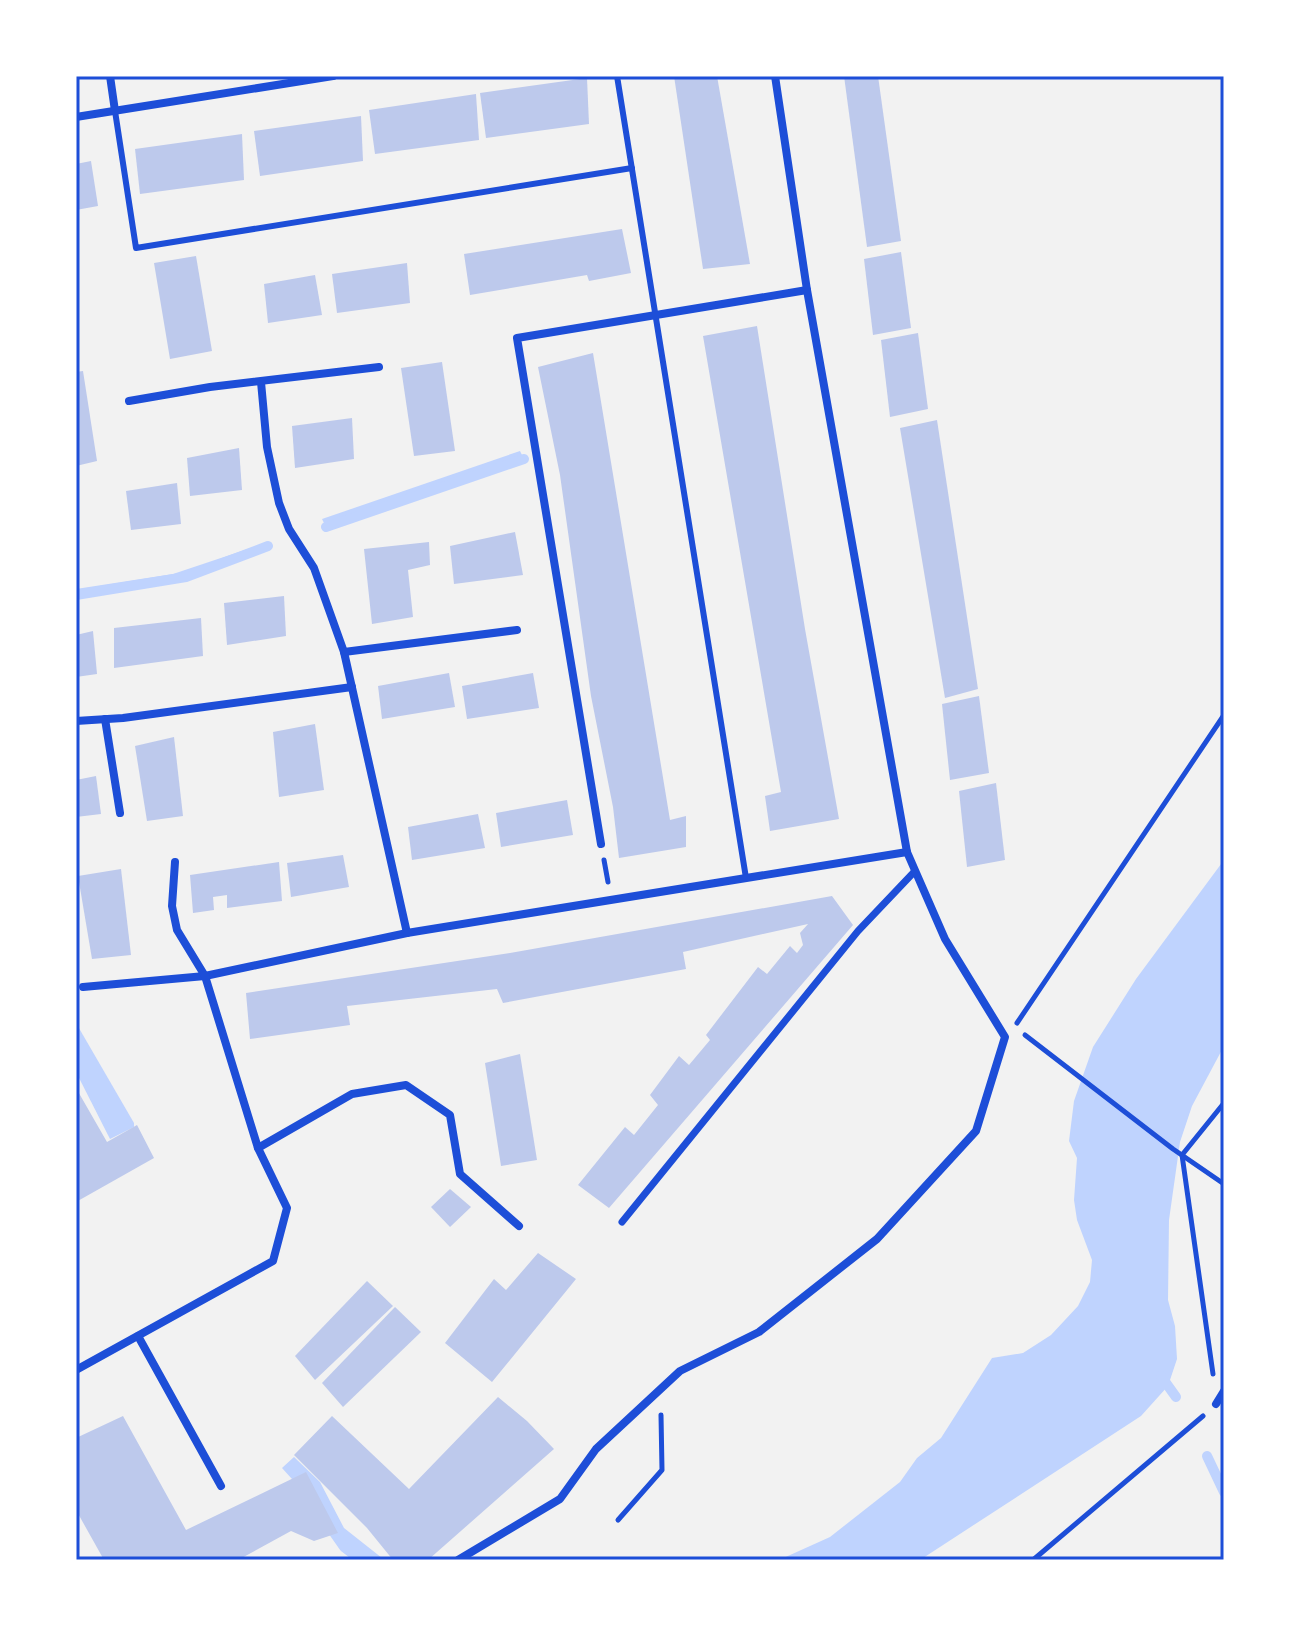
<svg xmlns="http://www.w3.org/2000/svg" width="1300" height="1636" font-family="Lato,sans-serif">
	<style>
		.water { fill: #bfd3fe }
		.lines { fill: none; stroke-linecap: round; stroke-linejoin: round }
		.stream { stroke: #bfd3fe; stroke-width: 10 }
		.building { fill: #bdc9ec }
		.path { stroke: #1d4ed8; stroke-width: 5 }
		.service { stroke: #1d4ed8; stroke-width: 6 }
		.pedestrian { stroke: #1d4ed8; stroke-width: 7 }
		.minor { stroke: #1d4ed8; stroke-width: 8 }
		.neatline { fill: none; stroke: #1d4ed8; stroke-width: 3 }
	</style>
	<rect width="100%" height="100%" fill="#f2f2f2"/>
	<g class="water">
		<path d="M520 451 524 459 326 527 322 519Z"/>
		<path d="M266 543 268 546 186 577 76 595V589L173 574Z"/>
		<path d="M1224 860V1046L1192 1106 1180 1142 1169 1220 1168 1300 1175 1326 1177 1359 1168 1386 1141 1416 920 1560H779L830 1537 900 1482 917 1458 941 1438 992 1358 1023 1353 1051 1335 1078 1306 1090 1282 1092 1260 1077 1220 1074 1200 1077 1158 1069 1141 1074 1101 1093 1047 1136 979Z"/>
		<path d="M76 1023 134 1123V1127L110 1139 76 1072Z"/>
		<path d="M294 1457 320 1482 344 1528 382 1558 391 1560H361L344 1547 334 1534 322 1512 282 1468Z"/>
	</g>
	<g class="lines">
		<g class="stream">
			<path d="M326 527 524 459"/>
			<path d="M76 595 186 577 268 546"/>
			<path d="M1161 1376 1176 1397"/>
			<path d="M1207 1456 1224 1492"/>
			<path d="M330 1527 344 1547 361 1560"/>
		</g>
	</g>
	<g class="building">
		<path d="M674 76H717L750 264 703 269Z"/>
		<path d="M844 76H878L901 241 867 247Z"/>
		<path d="M587 78 589 124 486 138 480 93Z"/>
		<path d="M476 94 479 140 375 154 369 110Z"/>
		<path d="M361 116 363 161 260 176 254 131Z"/>
		<path d="M242 134 244 180 140 194 135 149Z"/>
		<path d="M91 161 98 206 76 210V164Z"/>
		<path d="M622 229 631 273 589 281 587 275 470 295 464 254Z"/>
		<path d="M901 252 911 328 873 335 864 259Z"/>
		<path d="M196 256 212 351 170 359 154 263Z"/>
		<path d="M407 263 410 303 337 313 332 274Z"/>
		<path d="M315 275 322 315 268 323 264 284Z"/>
		<path d="M757 326 805 629 839 819 770 831 765 796 781 792 703 336Z"/>
		<path d="M918 333 928 409 890 417 881 340Z"/>
		<path d="M593 353 670 820 686 816V847L619 858 613 807 591 696 560 475 538 367Z"/>
		<path d="M442 362 455 451 414 456 401 368Z"/>
		<path d="M83 371 97 461 76 466V372Z"/>
		<path d="M352 418 354 459 295 468 292 426Z"/>
		<path d="M937 420 978 689 945 698 900 428Z"/>
		<path d="M239 448 242 490 190 496 187 458Z"/>
		<path d="M177 483 181 524 131 530 126 491Z"/>
		<path d="M515 532 523 575 454 584 450 546Z"/>
		<path d="M429 542 430 565 408 570 413 617 372 624 364 549Z"/>
		<path d="M284 596 286 636 227 645 224 603Z"/>
		<path d="M201 618 203 656 114 668V628Z"/>
		<path d="M93 631 97 674 76 677V635Z"/>
		<path d="M449 673 455 707 382 719 378 686Z"/>
		<path d="M533 673 539 708 467 719 462 686Z"/>
		<path d="M979 696 989 773 950 780 942 704Z"/>
		<path d="M315 724 324 790 279 797 273 732Z"/>
		<path d="M174 737 183 816 147 821 135 746Z"/>
		<path d="M96 776 101 814 76 817V780Z"/>
		<path d="M996 783 1005 860 967 867 959 791Z"/>
		<path d="M567 800 573 835 501 847 496 813Z"/>
		<path d="M478 814 485 848 412 860 408 827Z"/>
		<path d="M343 855 349 887 291 897 287 863Z"/>
		<path d="M279 862 282 901 227 908V895L213 897 214 910 193 913 190 875Z"/>
		<path d="M121 869 131 955 92 959 78 876Z"/>
		<path d="M832 896 853 925 609 1208 578 1185 625 1127 634 1135 658 1105 650 1095 679 1056 689 1065 710 1040 706 1035 758 967 767 974 790 946 797 953 803 945 800 933 808 924 683 952 686 969 503 1003 497 989 347 1006 350 1025 250 1039 246 993 510 953Z"/>
		<path d="M520 1054 537 1160 501 1166 485 1063Z"/>
		<path d="M76 1088 107 1142 137 1125 154 1158 76 1202Z"/>
		<path d="M450 1189 471 1207 450 1227 431 1207Z"/>
		<path d="M538 1253 576 1279 492 1382 445 1343 494 1279 506 1290Z"/>
		<path d="M367 1281 393 1306 315 1380 295 1356Z"/>
		<path d="M395 1307 421 1332 343 1407 322 1383Z"/>
		<path d="M498 1397 527 1421 554 1449 428 1560H393L367 1528 294 1455 332 1416 409 1489Z"/>
		<path d="M123 1416 186 1530 306 1472 338 1533 314 1541 291 1531 238 1560H104L76 1510V1438Z"/>
	</g>
	<g class="lines">
		<g class="path">
			<path d="M604 860 608 882"/>
			<path d="M1017 1023 1224 715"/>
			<path d="M1025 1035 1173 1149 1224 1184"/>
			<path d="M1213 1374 1182 1155 1224 1103"/>
			<path d="M618 1520 662 1470 661 1415"/>
			<path d="M306 1560H308"/>
			<path d="M1033 1560 1203 1416"/>
		</g>
		<g class="service">
			<path d="M617 76 746 878"/>
			<path d="M115 111 136 248 632 168"/>
		</g>
		<path class="pedestrian" d="M622 1222 858 931 915 871"/>
		<g class="minor">
			<path d="M110 76 115 111"/>
			<path d="M76 117 333 76"/>
			<path d="M261 382 267 447 279 503 289 529 314 568 344 652 407 933"/>
			<path d="M129 401 210 387 379 367"/>
			<path d="M344 652 517 630"/>
			<path d="M105 719 120 813"/>
			<path d="M76 721 123 718 352 687"/>
			<path d="M601 844 517 338 807 290"/>
			<path d="M83 987 205 976 407 933 907 852"/>
			<path d="M258 1148 352 1094 406 1085 450 1115 460 1174 519 1226"/>
			<path d="M138 1336 221 1486"/>
			<path d="M76 1370 273 1261 287 1208 258 1148 205 976 177 930 172 906 175 862"/>
			<path d="M1216 1404 1224 1391"/>
			<path d="M458 1560 560 1499 596 1449 680 1371 759 1332 877 1239 976 1131 1005 1037 945 939 907 852 807 290 775 76"/>
		</g>
	</g>
	<rect width="1300" height="1636" fill="none" stroke="#ffffff" stroke-width="156"/>
	<rect x="78" y="78" width="1144" height="1480" class="neatline"/>
</svg>
